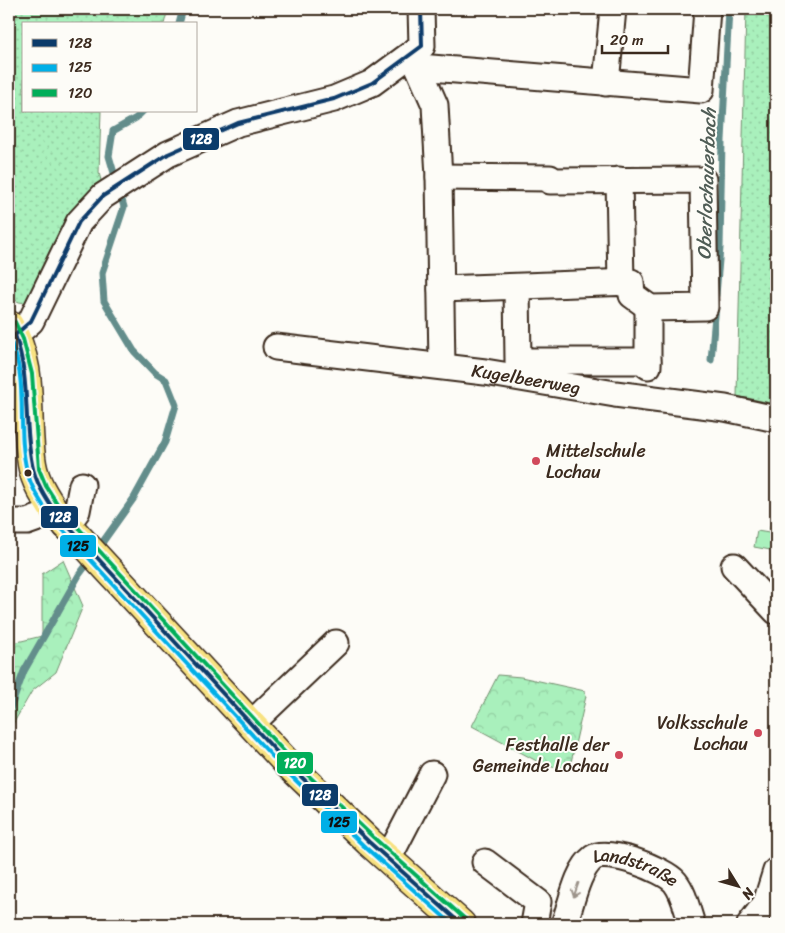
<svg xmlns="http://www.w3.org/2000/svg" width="785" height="933" font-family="Sriracha,sans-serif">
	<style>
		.grass { fill: url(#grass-dots); stroke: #728d6d }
		.forest { fill: url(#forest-crowns); stroke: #728d6d }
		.pitch { fill: #a9f0bc; stroke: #728d6d }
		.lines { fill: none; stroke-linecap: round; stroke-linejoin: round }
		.stream { stroke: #638d8b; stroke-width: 7 }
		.minor-casing { stroke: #3b2a1e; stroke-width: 29 }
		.major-casing { stroke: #3b2a1e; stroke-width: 31 }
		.minor { stroke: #fdfcf7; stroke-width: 25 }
		.major { stroke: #f8e281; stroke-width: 28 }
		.bus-1-casing { stroke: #fdfcf7; stroke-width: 8 }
		.bus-2-casing { stroke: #fdfcf7; stroke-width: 8 }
		.bus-3-casing { stroke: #fdfcf7; stroke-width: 8 }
		.bus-1 { stroke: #0b3b6a; stroke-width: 4 }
		.bus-2 { stroke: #00afe7; stroke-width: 4 }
		.bus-3 { stroke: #01ae59; stroke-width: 4 }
		.oneway { stroke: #9c938a }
		.poi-dot { fill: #d1495b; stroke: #fdfcf7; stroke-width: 2 }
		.bus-dot { fill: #3b2a1e; stroke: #fdfcf7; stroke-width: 2 }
		.labels { text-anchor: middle; stroke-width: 4; stroke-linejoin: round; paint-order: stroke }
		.street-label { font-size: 18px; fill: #3b2a1e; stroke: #fdfcf7 }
		.poi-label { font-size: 18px; fill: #3b2a1e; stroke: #fdfcf7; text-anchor: end }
		.water-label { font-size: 19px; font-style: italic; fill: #4f5c55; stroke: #fdfcf7 }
		.line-badge { stroke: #fdfcf7; stroke-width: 2 }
		.badge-label { font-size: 14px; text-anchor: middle; font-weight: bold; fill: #fff }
		.pale-badge-label { font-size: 14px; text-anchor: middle; font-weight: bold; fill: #111 }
	</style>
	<defs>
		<pattern id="grass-dots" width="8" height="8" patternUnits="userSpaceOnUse" patternTransform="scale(1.25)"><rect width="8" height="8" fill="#a9f0bc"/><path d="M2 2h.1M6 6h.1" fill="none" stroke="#92cea1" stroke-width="1.8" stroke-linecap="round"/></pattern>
		<pattern id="forest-crowns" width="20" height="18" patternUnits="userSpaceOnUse" patternTransform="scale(1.25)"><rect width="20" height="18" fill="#a9f0bc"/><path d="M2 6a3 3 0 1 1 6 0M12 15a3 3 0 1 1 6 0" fill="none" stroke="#92cea1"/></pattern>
	</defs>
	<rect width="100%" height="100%" fill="#fdfcf7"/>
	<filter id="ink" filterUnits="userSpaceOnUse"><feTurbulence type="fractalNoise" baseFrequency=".02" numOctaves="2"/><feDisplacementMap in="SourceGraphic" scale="10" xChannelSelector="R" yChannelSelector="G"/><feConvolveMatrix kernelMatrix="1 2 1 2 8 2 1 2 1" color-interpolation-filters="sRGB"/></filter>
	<g filter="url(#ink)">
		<g class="grass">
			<path d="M9 9H168L164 24H24V111H101L99 173 102 184 31 300C21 305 17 302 9 295Z"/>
			<path d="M746 9H776V404L737 396Z"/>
		</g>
		<g class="forest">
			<path d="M63 560 83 606 56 672 32 691 9 731V644L42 636V574Z"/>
			<path d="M498 675 521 677 585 691 586 696 569 771 544 765 472 726Z"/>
		</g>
		<path class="pitch" d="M776 491V551L754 547 757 531 769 533Z"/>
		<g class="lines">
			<g class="stream">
				<path d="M179 24 183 9"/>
				<path d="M716 295 720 248 722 140 729 9"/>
				<path d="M711 360 716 305"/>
				<path d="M97 550 134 498 165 442 176 405 166 380 155 373 134 351 104 301 102 273 124 207 109 156 113 131 136 118 143 111"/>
				<path d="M9 712 24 671 79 575 91 559"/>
			</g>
			<defs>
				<g id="minor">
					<path d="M413 55 435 105 439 177 442 366"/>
					<path d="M419 67 701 90 707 9"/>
					<path d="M606 83 613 9"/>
					<path d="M439 177 550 178V181L703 180 705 307 650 308 632 295 631 282 441 289"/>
					<path d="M619 180 621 283"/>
					<path d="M517 287 518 361H648"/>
					<path d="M648 307V366"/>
					<path d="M15 335 31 321 79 222 103 196 168 154 238 123 334 99 372 83 422 46 421 9"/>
					<path id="s1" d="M276 347 485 372 615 394 725 408 776 419"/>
					<path d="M9 522H27L55 512"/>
					<path d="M66 526 77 511 82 485"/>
					<path d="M734 566 776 611"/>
					<path d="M251 724 336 643"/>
					<path d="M388 859 432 774"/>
					<path d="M485 862 538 902 534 924"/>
					<path id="s2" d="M564 924C571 906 577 870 593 858 607 848 664 869 675 882 684 893 687 910 692 924"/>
					<path d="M750 924 766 903 776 871"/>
				</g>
				<path id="major" d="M9 325C36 368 24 416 32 464 35 482 45 497 55 512L287 763 369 842 461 924"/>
			</defs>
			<use href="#minor" class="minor-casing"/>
			<use href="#major" class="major-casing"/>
			<use href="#minor" class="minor"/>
			<use href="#major" class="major"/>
			<defs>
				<g id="bus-1">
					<path d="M15 335C31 380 23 419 32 464 35 481 45 497 55 512L287 763 369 842 461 924"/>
					<path d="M15 335 31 321 79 222 103 196 168 154 238 123 334 99 372 83 422 46 421 9"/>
				</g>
				<path id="bus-2" d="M9 338C30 379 16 428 27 471 31 488 41 502 50 516L283 768 365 847 452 924"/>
				<path id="bus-3" d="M15 322 23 339 32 374 39 469 46 486 60 508 291 759 373 837 465 919"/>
			</defs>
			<use href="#bus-1" class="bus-1-casing"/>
			<use href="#bus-2" class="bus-2-casing"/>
			<use href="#bus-3" class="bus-3-casing"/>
			<use href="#bus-1" class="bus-1"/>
			<use href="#bus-2" class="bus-2"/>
			<use href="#bus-3" class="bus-3"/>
		</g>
		<defs><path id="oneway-shaft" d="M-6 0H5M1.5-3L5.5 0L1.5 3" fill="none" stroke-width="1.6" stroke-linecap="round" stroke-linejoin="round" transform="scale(1.25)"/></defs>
		<use class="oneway" href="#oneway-shaft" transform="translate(576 890) rotate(109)"/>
	</g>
	<g class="poi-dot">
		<circle cx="536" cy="461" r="5"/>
		<circle cx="758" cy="733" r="5"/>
		<circle cx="619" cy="755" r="5"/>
	</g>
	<circle class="bus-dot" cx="28" cy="473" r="4.5"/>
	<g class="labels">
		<g class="street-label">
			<text dy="6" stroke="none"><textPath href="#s1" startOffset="252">Kugelbeerweg</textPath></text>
			<text dy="6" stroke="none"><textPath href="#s2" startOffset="118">Landstraße</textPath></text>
		</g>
		<g class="poi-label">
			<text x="546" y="457" text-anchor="start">Mittelschule<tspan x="546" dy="21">Lochau</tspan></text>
			<text x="748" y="729">Volksschule<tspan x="748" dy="21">Lochau</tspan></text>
			<text x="609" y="751">Festhalle der<tspan x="609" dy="21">Gemeinde Lochau</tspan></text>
		</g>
		<g class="water-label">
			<text transform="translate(706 184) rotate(-88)" y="7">Oberlochauerbach</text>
		</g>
	</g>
	<g class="line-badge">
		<rect x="182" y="127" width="38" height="24" rx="5" fill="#0b3b6a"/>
		<rect x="40" y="505" width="39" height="24" rx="5" fill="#0b3b6a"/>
		<rect x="59" y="534" width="38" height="24" rx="5" fill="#00afe7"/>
		<rect x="276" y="751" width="38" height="24" rx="5" fill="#01ae59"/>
		<rect x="301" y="783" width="38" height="24" rx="5" fill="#0b3b6a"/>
		<rect x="320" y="810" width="38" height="24" rx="5" fill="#00afe7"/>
	</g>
	<g class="badge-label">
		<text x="201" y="144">128</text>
		<text x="60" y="522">128</text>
		<text x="295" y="768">120</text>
		<text x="320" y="800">128</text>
	</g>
	<g class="pale-badge-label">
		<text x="78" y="551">125</text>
		<text x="339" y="827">125</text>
	</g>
	<rect width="785" height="933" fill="none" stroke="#fdfcf7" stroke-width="30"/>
	<rect x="15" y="15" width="755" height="903" fill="none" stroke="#3b2a1e" stroke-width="2" filter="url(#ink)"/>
	<rect x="22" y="22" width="175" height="90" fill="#fdfcf7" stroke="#afa8a0"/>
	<rect x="32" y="39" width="25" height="8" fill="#0b3b6a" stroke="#afa8a0"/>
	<text x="68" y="48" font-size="15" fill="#3b2a1e">128</text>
	<rect x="32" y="64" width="25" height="8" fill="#00afe7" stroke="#afa8a0"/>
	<text x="68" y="72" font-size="15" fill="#3b2a1e">125</text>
	<rect x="32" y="89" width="25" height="8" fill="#01ae59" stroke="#afa8a0"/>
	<text x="68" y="98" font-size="15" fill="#3b2a1e">120</text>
	<g transform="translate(738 886) rotate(127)" stroke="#fdfcf7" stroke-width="4" paint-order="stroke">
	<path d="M0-4L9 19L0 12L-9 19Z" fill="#3b2a1e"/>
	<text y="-8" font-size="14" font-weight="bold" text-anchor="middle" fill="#3b2a1e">N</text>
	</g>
	<path d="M602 45v8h66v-8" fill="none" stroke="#3b2a1e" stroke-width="2.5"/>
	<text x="610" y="45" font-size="15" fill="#3b2a1e" stroke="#fdfcf7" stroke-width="4" paint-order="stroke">20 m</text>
</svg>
